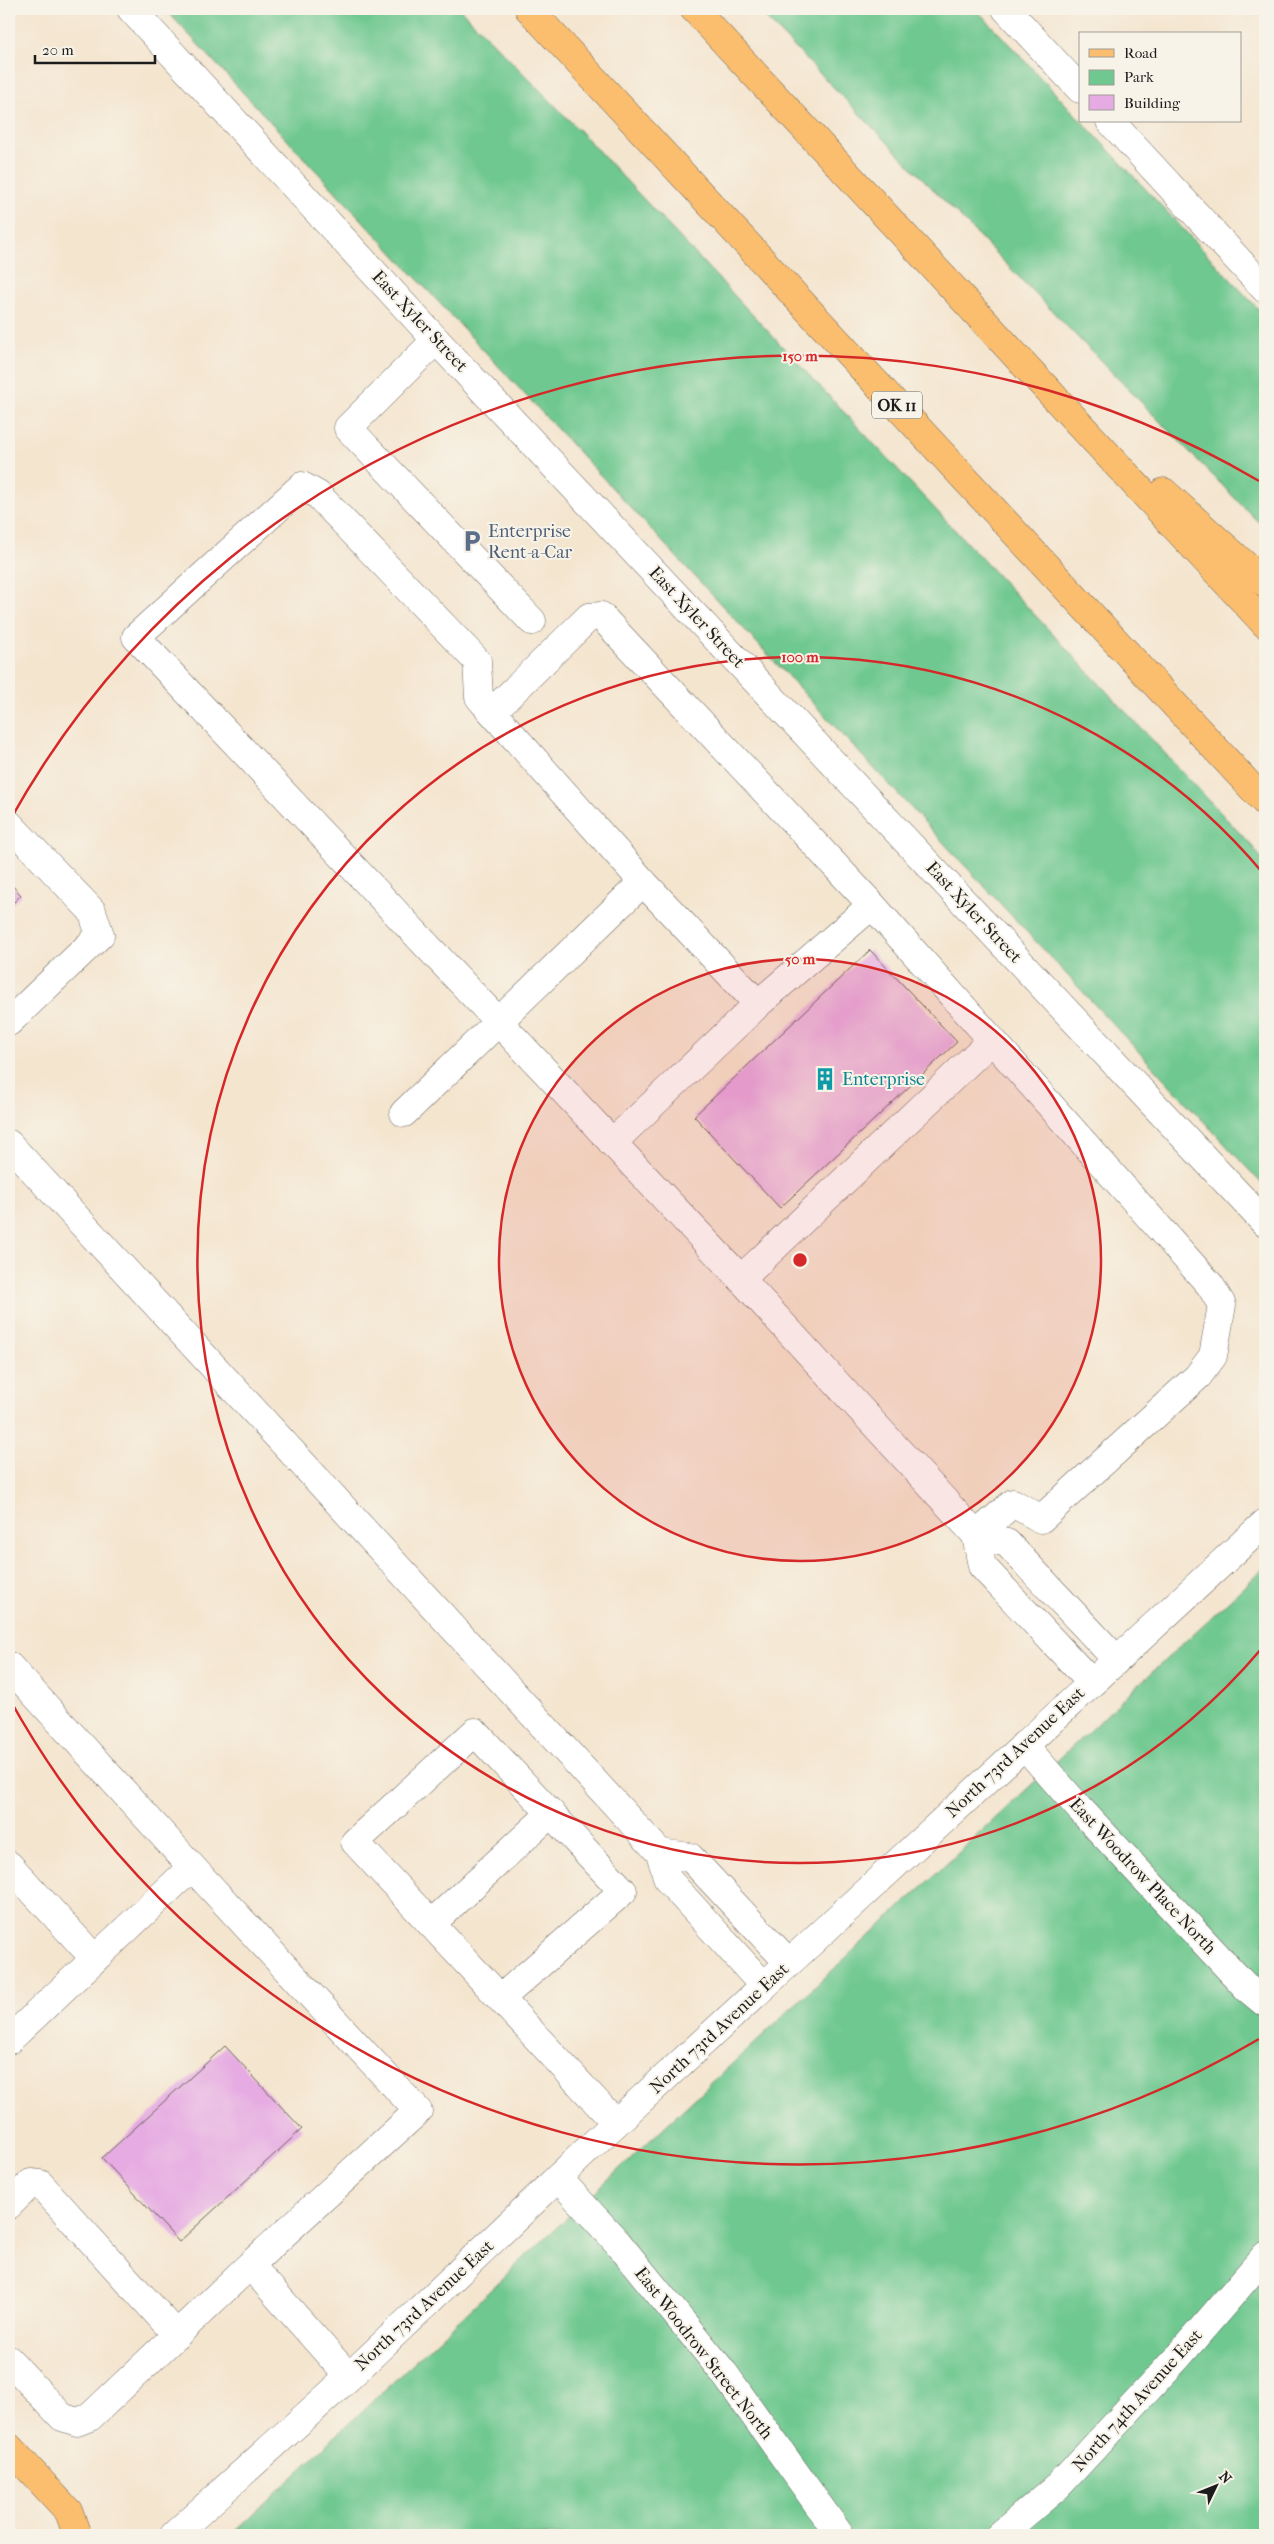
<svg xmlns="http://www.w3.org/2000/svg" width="1274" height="2544" font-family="'IM FELL French Canon',serif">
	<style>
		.green { fill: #6ec88f; stroke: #457256 }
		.building { fill: #e6abe2 }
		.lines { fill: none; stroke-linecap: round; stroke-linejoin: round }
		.minor-casing { stroke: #68625b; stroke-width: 29 }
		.major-casing { stroke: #68625b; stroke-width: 29 }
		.highway-casing { stroke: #68625b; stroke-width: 29 }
		.minor { stroke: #fff; stroke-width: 28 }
		.major { stroke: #fbbe6e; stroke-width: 28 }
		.highway { stroke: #fbbe6e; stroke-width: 28 }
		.ring { fill: none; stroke: #d62828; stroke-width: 2.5 }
		.labels { text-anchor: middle; stroke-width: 4; stroke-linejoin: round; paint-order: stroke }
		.shield { fill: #f7f3e8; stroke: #5e5c59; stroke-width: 1 }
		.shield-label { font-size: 16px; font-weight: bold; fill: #1c1c1c }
		.street-label { font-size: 18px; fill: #1c1c1c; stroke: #f7f3e8 }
		.service-label { font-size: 18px; fill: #4e5e75; stroke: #f7f3e8; text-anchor: start }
		.culture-label { font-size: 18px; fill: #0d838f; stroke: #f7f3e8; text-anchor: start }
		.centre { fill: #d62828; stroke: #f7f3e8; stroke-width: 2.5 }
		.ring-label { font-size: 15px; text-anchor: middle; font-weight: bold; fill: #d62828; stroke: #f7f3e8; stroke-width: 4; stroke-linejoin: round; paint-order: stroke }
	</style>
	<rect width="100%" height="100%" fill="#f7f3e8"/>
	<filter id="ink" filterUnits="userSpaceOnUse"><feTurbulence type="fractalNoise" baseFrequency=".02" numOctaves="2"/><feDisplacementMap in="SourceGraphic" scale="10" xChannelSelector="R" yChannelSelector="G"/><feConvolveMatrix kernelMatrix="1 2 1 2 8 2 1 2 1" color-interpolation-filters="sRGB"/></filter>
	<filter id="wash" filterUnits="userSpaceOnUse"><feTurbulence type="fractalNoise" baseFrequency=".0096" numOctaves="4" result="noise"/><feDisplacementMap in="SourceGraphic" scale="20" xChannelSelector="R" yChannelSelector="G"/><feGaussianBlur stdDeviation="1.12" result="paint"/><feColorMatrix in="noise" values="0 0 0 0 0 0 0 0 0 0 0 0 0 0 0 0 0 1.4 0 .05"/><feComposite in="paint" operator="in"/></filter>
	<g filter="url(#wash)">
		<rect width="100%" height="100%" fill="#f4e5cf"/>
		<g class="green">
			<path d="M165 9H460L574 125 1252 846 1265 863V1187Z"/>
			<path d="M757 9H976L1265 316V529Z"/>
			<path d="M1265 1567V2535H231L556 2228Z"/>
		</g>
		<g id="blocks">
			<g class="building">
				<path d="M9 882 21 895 9 907Z"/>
				<path d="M870 950 957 1042 780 1208 694 1116Z"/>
				<path d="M225 2046 302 2129 179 2242 102 2158Z"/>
			</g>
		</g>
	</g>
	<g filter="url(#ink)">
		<use href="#blocks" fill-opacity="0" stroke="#68625b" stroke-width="1"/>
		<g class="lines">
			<defs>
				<g id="minor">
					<path d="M131 9 436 340 1265 1223"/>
					<path d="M1006 9 1080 89"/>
					<path d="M1110 121 1265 289"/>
					<path d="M436 340 348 428 532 621"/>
					<path d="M492 712 589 617 601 616 872 905 758 1004 643 882 492 712 479 697 477 661 318 495 302 486 136 637 741 1279 976 1535 1013 1503 1041 1519 1198 1376 1213 1356 1222 1305 1210 1285 872 905"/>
					<path d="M9 824 92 911 100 935 9 1022"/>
					<path d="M404 1113 643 882"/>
					<path d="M612 1143 758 1004"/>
					<path d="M9 1144 660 1853"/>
					<path d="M741 1279 992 1040"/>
					<path d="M9 1666 192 1867"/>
					<path d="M1091 1682 982 1566 976 1535 1007 1543 1116 1659"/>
					<path d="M1024 1745 1080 1809 1248 1989 1265 2003"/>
					<path d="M9 1865 95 1959"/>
					<path d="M431 1924 551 1813"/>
					<path d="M764 1986 668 1880 660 1853 690 1857 789 1963"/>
					<path d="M501 1998 623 1891 475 1732 355 1842 616 2123"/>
					<path d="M9 2040 192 1867 418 2111 250 2265"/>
					<path d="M558 2178 618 2243 724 2373 840 2535"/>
					<path d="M9 2205 31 2183 40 2184 177 2335"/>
					<path d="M9 2360 62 2417 77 2422 90 2417 250 2265 349 2377"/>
					<path d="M174 2535 349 2377 606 2132 1265 1523"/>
					<path d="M1000 2535 1059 2485 1176 2359 1265 2256"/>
				</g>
				<path id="major" d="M9 2447 69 2512 77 2535"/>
				<g id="highway">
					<path d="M529 9 1265 802"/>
					<path d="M694 9 1265 624"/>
					<path d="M1164 492 1265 583"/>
				</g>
			</defs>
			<use href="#minor" class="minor-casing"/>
			<use href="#major" class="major-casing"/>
			<use href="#highway" class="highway-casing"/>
			<use href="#minor" class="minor"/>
			<use href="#major" class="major"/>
			<use href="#highway" class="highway"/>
		</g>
	</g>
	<circle cx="800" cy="1260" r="301" fill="#d62828" fill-opacity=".12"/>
	<g class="ring">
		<circle cx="800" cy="1260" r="301"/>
		<path d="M1262 1648A603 603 0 1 1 1262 872"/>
		<path d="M1259 2039A904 904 0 0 1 9 1698M9 822A904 904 0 0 1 1259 481"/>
	</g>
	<defs>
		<symbol id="parking-bare" viewBox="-9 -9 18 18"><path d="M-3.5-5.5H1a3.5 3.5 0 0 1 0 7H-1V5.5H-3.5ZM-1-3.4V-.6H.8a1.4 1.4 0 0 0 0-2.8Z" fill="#5c6f8a" stroke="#f7f3e8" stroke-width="2.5" paint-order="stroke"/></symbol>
		<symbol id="building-bare" viewBox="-9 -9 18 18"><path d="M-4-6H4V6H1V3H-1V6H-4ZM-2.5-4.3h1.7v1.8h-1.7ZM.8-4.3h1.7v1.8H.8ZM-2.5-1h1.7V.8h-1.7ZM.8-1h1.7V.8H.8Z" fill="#0f9aa8" stroke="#f7f3e8" stroke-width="2.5" paint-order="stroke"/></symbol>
	</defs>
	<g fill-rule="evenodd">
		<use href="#parking-bare" x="456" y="525" width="32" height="32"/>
		<use href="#building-bare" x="809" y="1063" width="32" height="32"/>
	</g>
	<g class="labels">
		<rect class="shield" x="872" y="391.5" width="50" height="27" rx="4"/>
		<g class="shield-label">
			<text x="897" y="411">OK 11</text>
		</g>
		<g class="street-label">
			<text transform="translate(420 321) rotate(47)" y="6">East Xyler Street</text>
			<text transform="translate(697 617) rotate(47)" y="6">East Xyler Street</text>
			<text transform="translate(974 912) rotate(47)" y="6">East Xyler Street</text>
			<text transform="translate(1015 1752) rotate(-43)" y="6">North 73rd Avenue East</text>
			<text transform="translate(1143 1876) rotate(47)" y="6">East Woodrow Place North</text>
			<text transform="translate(719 2028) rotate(-43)" y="6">North 73rd Avenue East</text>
			<text transform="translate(424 2305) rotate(-43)" y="6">North 73rd Avenue East</text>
			<text transform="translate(704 2353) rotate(52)" y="6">East Woodrow Street North</text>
			<text transform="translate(1137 2400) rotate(-48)" y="6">North 74th Avenue East</text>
		</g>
		<g class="service-label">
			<text x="488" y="537">Enterprise<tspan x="488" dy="21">Rent-a-Car</tspan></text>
		</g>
		<g class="culture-label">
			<text x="842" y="1085">Enterprise</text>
		</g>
	</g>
	<circle cx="800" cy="1260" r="8" class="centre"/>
	<g class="ring-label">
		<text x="800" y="361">150 m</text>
		<text x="800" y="662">100 m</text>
		<text x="800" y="964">50 m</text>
	</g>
	<rect width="1274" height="2544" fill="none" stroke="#f7f3e8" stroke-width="30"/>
	<rect x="1079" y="32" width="162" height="90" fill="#f7f3e8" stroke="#9f9d96"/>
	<rect x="1089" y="49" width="25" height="8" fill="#fbbe6e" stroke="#9f9d96"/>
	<text x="1124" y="58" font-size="15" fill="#1c1c1c">Road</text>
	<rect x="1089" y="70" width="25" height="15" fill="#6ec88f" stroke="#9f9d96"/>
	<text x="1124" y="82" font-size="15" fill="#1c1c1c">Park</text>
	<rect x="1089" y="95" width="25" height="15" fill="#e6abe2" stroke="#9f9d96"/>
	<text x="1124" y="108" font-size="15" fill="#1c1c1c">Building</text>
	<g transform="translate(1216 2486) rotate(47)" stroke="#f7f3e8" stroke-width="4" paint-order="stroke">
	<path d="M0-4L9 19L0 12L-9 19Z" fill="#1c1c1c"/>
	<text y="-8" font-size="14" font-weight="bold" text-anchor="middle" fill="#1c1c1c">N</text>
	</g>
	<path d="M35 55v8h120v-8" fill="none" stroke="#1c1c1c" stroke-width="2.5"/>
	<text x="42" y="55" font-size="15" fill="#1c1c1c" stroke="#f7f3e8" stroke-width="4" paint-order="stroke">20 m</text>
</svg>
